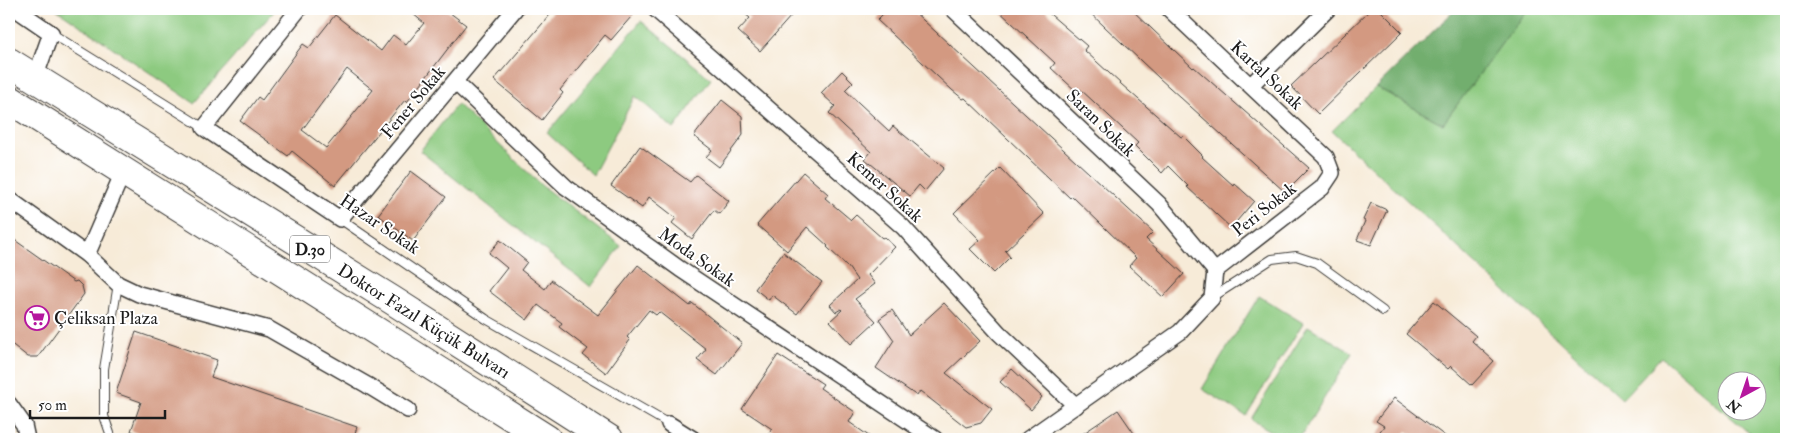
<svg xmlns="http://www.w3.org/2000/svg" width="1795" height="448" font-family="'IM FELL Double Pica',serif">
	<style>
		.green { fill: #8dca80; stroke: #54734e; fill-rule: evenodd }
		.forest { fill: #72ae6e; stroke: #476545 }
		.building { fill: #d39981; fill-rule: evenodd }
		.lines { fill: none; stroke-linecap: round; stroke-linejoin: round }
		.lane-casing { stroke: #3d3b38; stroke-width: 10 }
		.street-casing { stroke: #3d3b38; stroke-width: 18 }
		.highway-casing { stroke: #3d3b38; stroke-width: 30 }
		.lane { stroke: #fff; stroke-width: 8 }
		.street { stroke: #fff; stroke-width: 15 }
		.highway { stroke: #fff; stroke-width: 28 }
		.labels { text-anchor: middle; stroke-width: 4; stroke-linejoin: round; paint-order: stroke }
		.shield { fill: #fff; stroke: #606060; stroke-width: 1 }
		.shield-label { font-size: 16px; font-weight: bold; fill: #1c1c1c }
		.street-label { font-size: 18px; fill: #1c1c1c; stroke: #fff }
		.poi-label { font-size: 18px; fill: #1c1c1c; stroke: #fff; text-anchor: start }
	</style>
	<rect width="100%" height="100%" fill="#fff"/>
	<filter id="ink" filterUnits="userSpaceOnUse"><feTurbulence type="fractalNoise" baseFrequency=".02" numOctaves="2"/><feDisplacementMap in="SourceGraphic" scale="10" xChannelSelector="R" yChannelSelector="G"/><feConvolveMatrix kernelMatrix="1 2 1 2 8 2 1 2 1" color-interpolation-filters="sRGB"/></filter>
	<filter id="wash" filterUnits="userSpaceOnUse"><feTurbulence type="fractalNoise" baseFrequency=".0096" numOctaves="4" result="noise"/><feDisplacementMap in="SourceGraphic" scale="20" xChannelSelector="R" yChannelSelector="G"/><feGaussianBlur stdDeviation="1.12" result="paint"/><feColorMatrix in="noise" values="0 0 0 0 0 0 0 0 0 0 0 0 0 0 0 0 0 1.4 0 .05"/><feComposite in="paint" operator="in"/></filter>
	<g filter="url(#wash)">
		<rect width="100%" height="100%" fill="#f7ebd8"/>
		<g class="green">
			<path d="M56 9H276L194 103Z"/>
			<path d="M1527 9H1786V439H1756L1661 357 1622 399 1332 131 1376 87 1443 124ZM1728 380H1758V410H1728Z"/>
			<path d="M641 21 711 79 674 129 635 96 593 175 547 133Z"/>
			<path d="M457 104 542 186 621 246 591 287 420 151Z"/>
			<path d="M1259 296 1303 323 1246 416 1202 389Z"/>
			<path d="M1308 326 1352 353 1299 439H1284L1251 419Z"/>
		</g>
		<path class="forest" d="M1456 9H1527L1443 124 1376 87Z"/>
		<g id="blocks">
			<g class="building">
				<path d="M407 9H445L466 25 407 102 405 100 335 186 292 151 288 156 240 121 258 97 262 100 303 44 309 48 335 15 381 51 393 35 406 45 424 23ZM347 69 373 90 326 148 302 130Z"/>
				<path d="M555 9H638L611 40 605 35 560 90 563 93 542 120 494 80Z"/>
				<path d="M739 9H783L791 16 760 51 738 31 750 18Z"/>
				<path d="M888 9H911L1153 232 1146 239 1184 274 1163 297 1129 266 1136 258 1103 226 1072 196 1070 198 965 98 963 99 952 90 877 20Z"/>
				<path d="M997 9H1044L1087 46 1084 50 1121 84 1181 137 1183 136 1203 156 1202 157 1234 186 1235 184 1254 201 1231 228 1187 187 1188 186 1168 166 1162 173 1135 146 1138 143 1080 89 1077 92 1051 68 1055 63Z"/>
				<path d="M1086 9H1131L1193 68 1194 67 1309 168 1285 192 1159 78Z"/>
				<path d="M1371 9H1379L1402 32 1318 114 1291 86Z"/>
				<path d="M842 71 853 82 845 90 889 131 893 126 944 168 925 191 919 185 910 196 865 159 871 152 829 113 835 106 821 93Z"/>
				<path d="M722 100 742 116 743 135 719 167 706 157 712 150 694 136Z"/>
				<path d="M640 146 690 182 696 175 729 201 719 214 714 210 692 239 672 223 676 218 649 197 642 208 611 186Z"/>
				<path d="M1000 168 1044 214 1005 251 1010 257 994 273 970 249 980 240 954 213Z"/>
				<path d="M411 171 446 197 413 241 378 215Z"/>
				<path d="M803 172 828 194 825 198 851 220 856 215 882 238 884 237 895 247 868 275 875 284 855 299 876 321 851 344 830 321 842 310 841 309 836 312 830 305 857 280 848 267 827 247 828 246 807 227 787 251 757 225Z"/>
				<path d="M1371 203 1387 210 1371 245 1357 240 1365 221 1363 220Z"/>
				<path d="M9 236 74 282 77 281 82 286 84 294 38 357H28L9 342Z"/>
				<path d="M500 240 527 262 521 270 545 289 551 280 598 315 638 265 690 306 692 303 742 343 717 375 697 360 706 349 659 312 656 315 649 310 627 337 630 340 606 373 583 355 588 349 559 327 562 323 538 305 527 320 489 291 507 268 489 253Z"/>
				<path d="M783 252 822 282 797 314 772 295 769 300 755 289Z"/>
				<path d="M1434 301 1476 336 1472 341 1494 361 1472 385 1451 366 1448 369 1406 334Z"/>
				<path d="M944 303 980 341 946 373 992 409 981 423 966 427 920 391 917 396 876 368 894 340 879 319 892 310 909 335Z"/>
				<path d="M136 332 217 360 211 377 357 427 353 439H154L131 431 141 402 116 393Z"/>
				<path d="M778 355 823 384 820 388 855 412 849 422 873 439H765L772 429 742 409Z"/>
				<path d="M1012 369 1042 397 1031 410 1000 382Z"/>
				<path d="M1394 398 1449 439H1418L1407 431 1401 439H1374L1384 426 1376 421Z"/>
				<path d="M1118 410 1138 439H1075Z"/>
			</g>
		</g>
	</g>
	<g filter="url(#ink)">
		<use href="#blocks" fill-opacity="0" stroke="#3d3b38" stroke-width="1"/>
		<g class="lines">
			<defs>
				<g id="lane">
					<path d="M51 33 204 128"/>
					<path d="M340 219 486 319 669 424"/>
					<path d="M1213 297 1272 259 1296 256 1317 263 1383 311"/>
					<path d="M112 439 104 416V369L118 284"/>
				</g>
				<g id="street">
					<path d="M16 9 51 33 35 78"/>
					<path d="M299 9 204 128 340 219 515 9"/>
					<path d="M655 9 903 227 999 333 1076 406"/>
					<path d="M953 9 1159 204 1215 271"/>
					<path d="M1169 9 1326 157 1332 173 1322 188 1215 271"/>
					<path d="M455 82 566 187 680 269 935 439"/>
					<path d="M1251 85 1328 9"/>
					<path d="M9 199 87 255 118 284 139 294 269 329 367 385 408 410"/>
					<path d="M87 255 124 170"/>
					<path d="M9 404 24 425 27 439"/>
					<path d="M669 424 693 439"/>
					<path d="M1028 439 1180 332 1212 298 1215 271"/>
				</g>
				<g id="highway">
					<path d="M9 62 392 300 609 439"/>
					<path d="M9 99 547 439"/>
				</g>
			</defs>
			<use href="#lane" class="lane-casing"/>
			<use href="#street" class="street-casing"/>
			<use href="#highway" class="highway-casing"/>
			<use href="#lane" class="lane"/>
			<use href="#street" class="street"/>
			<use href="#highway" class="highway"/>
		</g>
	</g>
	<defs>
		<symbol id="supermarket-ring" viewBox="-11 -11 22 22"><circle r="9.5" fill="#fff" stroke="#b5179e" stroke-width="1.5"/><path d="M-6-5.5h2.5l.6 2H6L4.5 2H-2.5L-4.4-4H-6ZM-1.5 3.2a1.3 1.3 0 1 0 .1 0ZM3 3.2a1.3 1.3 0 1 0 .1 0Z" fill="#b5179e"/></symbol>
	</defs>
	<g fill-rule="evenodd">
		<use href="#supermarket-ring" x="23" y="304" width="28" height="28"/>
	</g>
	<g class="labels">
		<rect class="shield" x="290" y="235.5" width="40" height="27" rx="4"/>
		<g class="shield-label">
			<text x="310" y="255">D.30</text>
		</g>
		<g class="street-label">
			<text transform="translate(1267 75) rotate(43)" y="6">Kartal Sokak</text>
			<text transform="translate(413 102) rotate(-50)" y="6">Fener Sokak</text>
			<text transform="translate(1101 123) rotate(44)" y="6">Saran Sokak</text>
			<text transform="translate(885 187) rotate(42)" y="6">Kemer Sokak</text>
			<text transform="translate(1264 209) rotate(-38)" y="6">Peri Sokak</text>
			<text transform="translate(380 224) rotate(34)" y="6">Hazar Sokak</text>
			<text transform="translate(697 257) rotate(35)" y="6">Moda Sokak</text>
			<text transform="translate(424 321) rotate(32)" y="6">Doktor Fazıl Küçük Bulvarı</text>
		</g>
		<g class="poi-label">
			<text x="54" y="324">Çeliksan Plaza</text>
		</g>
	</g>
	<rect width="1795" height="448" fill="none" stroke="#fff" stroke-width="30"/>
	<g transform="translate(1742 396) rotate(220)"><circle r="24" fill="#ffffff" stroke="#a4a4a4"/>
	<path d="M0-4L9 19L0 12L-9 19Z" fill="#b5179e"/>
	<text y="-8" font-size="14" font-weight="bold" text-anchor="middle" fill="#1c1c1c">N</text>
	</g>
	<path d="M30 410v8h135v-8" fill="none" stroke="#1c1c1c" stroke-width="2.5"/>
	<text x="38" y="410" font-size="15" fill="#1c1c1c" stroke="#ffffff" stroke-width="4" paint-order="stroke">50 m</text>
</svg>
